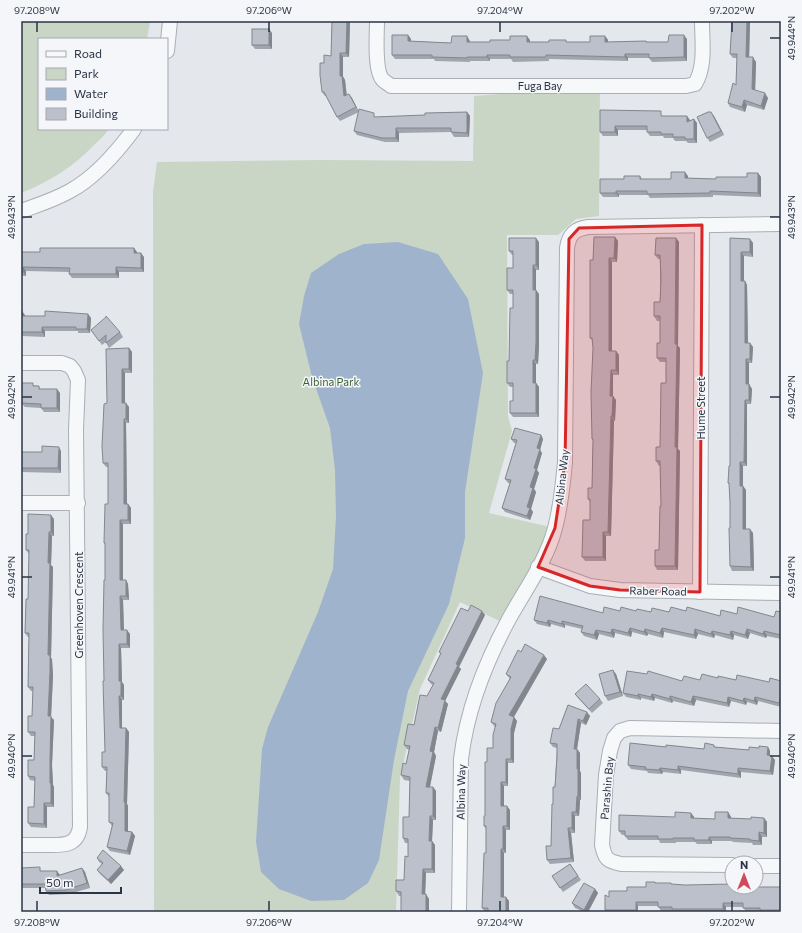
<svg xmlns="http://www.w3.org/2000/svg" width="802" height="933" font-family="Commissioner,sans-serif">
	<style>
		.green { fill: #c9d6c5 }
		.water { fill: #9fb4cc }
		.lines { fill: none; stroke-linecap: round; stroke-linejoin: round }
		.minor-casing { stroke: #a9aeb7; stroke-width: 16 }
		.minor { stroke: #f7f8fa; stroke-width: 14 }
		.wall { fill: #a1a5ae }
		.shaded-wall { fill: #83868d }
		.building { fill: #bbc0ca; stroke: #83868d }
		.marked { fill: #d62828; fill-opacity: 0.2; stroke: #d62828; stroke-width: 3; stroke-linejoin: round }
		.ticks { fill: none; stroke: #2b3445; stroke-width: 1.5 }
		.labels { text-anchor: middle; stroke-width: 3; stroke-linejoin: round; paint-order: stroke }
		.street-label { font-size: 11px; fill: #2b3445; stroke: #f4f6f9 }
		.park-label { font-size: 11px; fill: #3f6138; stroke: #f4f6f9 }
		.neatline { fill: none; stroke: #2b3445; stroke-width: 1.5 }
		.ticks-label { font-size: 10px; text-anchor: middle; fill: #2b3445 }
	</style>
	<rect width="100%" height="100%" fill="#e4e7ec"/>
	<g class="green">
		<path d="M21 21 150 22 147 39H39V129H109C105 135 99 140 94 145 73 167 49 182 21 193Z"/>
		<path d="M600 86 599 216 576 219 558 235H507L508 416 512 431 489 513 550 527 506 624 460 602 420 689 400 778 396 912H154L153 192 157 162 322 160 473 161 474 96Z"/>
	</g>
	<path class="water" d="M398 242 438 254 468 299 483 373 465 492V538L449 604 408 691 394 760 379 860 368 883 344 900 311 901 279 889 261 872 256 842 262 749 268 727 318 612 333 569 336 516 335 470 330 428 312 377 299 324 304 296 311 273 339 254 364 244Z"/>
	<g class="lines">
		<defs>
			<g id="minor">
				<path d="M377 21C377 34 374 71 383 80 385 82 389 84 391 86H686L695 84C706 66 702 41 702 21"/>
				<path d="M167 51 170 21"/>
				<path d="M21 211C38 205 54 200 70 191 96 177 117 152 134 129"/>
				<path d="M21 363H62L70 366 74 371 78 380 76 430 80 827C77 847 62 845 46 845 38 845 29 845 21 845"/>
				<path d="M21 503H78"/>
				<path d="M538 567 590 586 620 590 781 593"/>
				<path d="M700 592 702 225"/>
				<path d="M732 865 621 864C607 861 605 859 602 845L606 775 610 751 614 738 620 731 630 728 781 731"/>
				<path d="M756 866H781"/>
				<path d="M459 912 461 759C467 709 485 663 509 619 525 590 547 560 555 528 561 506 563 484 565 462L567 248C569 234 575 229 588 227L781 224"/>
			</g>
		</defs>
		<use href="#minor" class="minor-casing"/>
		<use href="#minor" class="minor"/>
	</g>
	<g class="wall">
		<path d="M332 21H350L349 57H343V76L345 80 347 95 352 98 359 112 340 121 337 117 327 96H325L322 92 331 56Z"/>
		<path d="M732 21H750V22L749 57 756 62 755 90 768 98 764 110 747 105 745 112 730 107 728 103 736 85 737 58H733L730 54Z"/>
		<path d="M272 33V49H255L252 45Z"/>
		<path d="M408 35 411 39V41L451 43 470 41V42H490L530 40V42H590L605 36 608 40V42L646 41 647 42H668L687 39V61L652 62 649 58H628V61L549 59V61L513 62 511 59H490V61H470V62L435 61 434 59H395L392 55Z"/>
		<path d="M600 110 664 116 690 120 697 123V143H688L686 141H675L673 138H664L663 136H650L647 132V130H618V136H603L600 132Z"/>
		<path d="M467 112 470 116 469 137H454L451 132 399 133V142H385L357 135 354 131 377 117 425 115Z"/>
		<path d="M714 116 724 135 710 142 707 138Z"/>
		<path d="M758 173 761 177V197L713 195V197L650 198 648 195H619V197H603L600 193 624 179 640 176 642 179H671L688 176V178L716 179 747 177Z"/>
		<path d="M615 237 618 241 617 262H612V351H616L619 355V375H613V396L616 400 615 421H614L611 536H606V561H585L582 557 590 520V502L588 499 592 488 593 440 592 439 593 348V341L590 338 593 260Z"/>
		<path d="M676 238 679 242 678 346 680 348 678 449 680 451 678 570H657L655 566 659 550 661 506 660 466H659L656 461 660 447 666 383V362H660L657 358 660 343V321H657L654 316 660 302V259H658L655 255Z"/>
		<path d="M730 238 750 239 753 243V257L744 256V281H745L747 285 748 343H750L753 347 752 363H749V384L752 389 751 404H747V466H743V486L746 490V529L753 533 754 571H732L730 566V485L728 483 730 466Z"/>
		<path d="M539 242V270H536V290L539 294V346L538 364H536V383L539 387V417H513L510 413 513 401V387H510L507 383 513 308V294H510L507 290 513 268V255H512L509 251Z"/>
		<path d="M134 248 137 253 144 257V272H119V278H72L69 274V272L26 271V276H21V252H40Z"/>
		<path d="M21 311H22L25 316H45L88 314 91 318 90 333H78V331H45V337L21 336Z"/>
		<path d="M91 330 120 332 123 337 109 348 106 343V342L102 345Z"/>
		<path d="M129 348 132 352V373H125V403L129 407V423H126L127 504H128L131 508V524H123V580H126L128 584 129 600H123L124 630 130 634V648H121L122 682 124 685V700H122V728H126L129 732 127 804 128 806V831L132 832 135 836 130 855 110 851 107 847 112 826 109 822V797L106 793 107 771H105L102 767 105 752 104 681 105 580V544L104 543 108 504V467H106L103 463 107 403Z"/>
		<path d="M21 384 39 386 40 389 60 393V412H44L41 408 25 407 22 404H21Z"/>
		<path d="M541 435 543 439 540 450 542 453 537 470 539 473 534 489 536 492 531 509 533 512 530 520 505 512 502 508 510 483H508L505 479 516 443H514L511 439Z"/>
		<path d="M61 451V473L21 472V452H42Z"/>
		<path d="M54 519V536H52L51 565 53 567 51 658 52 659 53 676 51 717 54 720 52 765 53 785 54 787V807H47V828L31 827 28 823 34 807 35 781 30 780 28 776 34 760 35 736H31L28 732 32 716 33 691H31L28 687 29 637H28L25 633 28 599 29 554 26 550 28 534Z"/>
		<path d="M468 611 485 615 459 667 461 669 445 701 448 704 441 732 438 731 434 752 436 756 430 787H433L436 791V820H433L432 841 435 845V873H426L425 894 429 899 399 896 396 891 404 880 408 857V843H405L403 838 409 817 410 781 404 780 401 775 406 764 409 750 407 749 404 745 433 685 431 684 428 680 441 654 439 652Z"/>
		<path d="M620 611H636L651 612 686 611 720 616 737 614 774 617 781 612V639L767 636 766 638 750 633 748 639 734 635 733 640 715 635 714 638 698 634 696 639 664 632 663 638 648 634 647 636 632 632 631 637 615 633 614 638 599 634 597 640 584 636 581 632 582 629 565 625V628L551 624 550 627 537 624 534 620Z"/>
		<path d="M521 652 547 659 514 717 517 721 514 733V763H508V786H504V806L510 810V830H506V853H504V897L509 901V912H485L482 908 486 853V829L484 826 485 816 487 762 493 748 495 727 494 726 491 722 510 679 506 674Z"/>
		<path d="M616 674 623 696 608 701 605 696Z"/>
		<path d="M718 678 736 680 769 682 781 681V707L758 701 757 705 747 702 746 705 731 701 729 707 696 700 694 706 673 701 672 703 655 698 654 701 641 698V700L626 697 623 693 682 681 700 680Z"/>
		<path d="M575 694 600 699 603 703 592 713 578 698Z"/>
		<path d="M568 705 590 716 586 725 581 723 577 749 580 753V771L581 773V800H580L579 816H575V833H571L574 862 550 864 547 860 551 846 557 748 553 747 550 743 559 729Z"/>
		<path d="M666 747 704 749 716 747 749 750 768 747 770 751V756L775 760 773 775 741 772V778L681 770V774L663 772 662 774 648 773 647 771 631 769 628 765Z"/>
		<path d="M728 812 731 817V818L751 819 764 818 767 822V837H762V845H753L752 843 733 842 732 841H712V844H697L695 842H676V843H660L659 840H628L625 836V835H622L619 831 691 813 694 817V818L715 819Z"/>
		<path d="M97 858 124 870 111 884 100 874 97 870 102 864 99 862Z"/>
		<path d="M570 864 581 880 563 892 552 876Z"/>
		<path d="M21 868 43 871 60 875 82 868 85 872 90 888 69 894 49 895 46 891V888H21Z"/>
		<path d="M655 882 656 883 672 885 732 887H781V912H746L743 907H726V912H674V911H661L658 906H638V912H606L605 910 609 897 627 891 646 887Z"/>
		<path d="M595 889 598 893 588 912H584L575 908 572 903Z"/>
	</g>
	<g class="shaded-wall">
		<path d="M347 21H350L349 57 346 53Z"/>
		<path d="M747 21H750V22L749 61 746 57Z"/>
		<path d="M269 29 272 33V49L269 45Z"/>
		<path d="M408 35 411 39V45L408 41Z"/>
		<path d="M684 35 687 39V61L684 57Z"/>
		<path d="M467 36 470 41V46L467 42Z"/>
		<path d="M527 36 530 40V46L527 42Z"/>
		<path d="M605 36 608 40V46L605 42Z"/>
		<path d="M340 53 343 57V77L345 80 347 101 344 96 340 76Z"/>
		<path d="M625 54 628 58V61L625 57Z"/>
		<path d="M487 55 490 59V61L487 57Z"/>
		<path d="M753 57 756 62 755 94 752 89Z"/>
		<path d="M765 93 768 98 764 110 761 106Z"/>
		<path d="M349 94 352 98 359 112 356 107Z"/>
		<path d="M744 100 747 105 745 112 742 107Z"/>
		<path d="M467 112 470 116 469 137 467 133Z"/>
		<path d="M711 112 714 116 724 135 721 131Z"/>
		<path d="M687 116 690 120 687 122Z"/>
		<path d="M694 119 697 123V143L694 139Z"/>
		<path d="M615 126 618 130V136L615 132Z"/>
		<path d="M396 128 399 133V142L396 138Z"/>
		<path d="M685 172 688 176V182L685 178Z"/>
		<path d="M758 173 761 177V197L758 193Z"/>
		<path d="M616 191 619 195V197L616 193Z"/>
		<path d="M615 237 618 241 617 262 614 258Z"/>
		<path d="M536 238 539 242V270L536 265Z"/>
		<path d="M676 238 679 242 678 346 680 348 678 449 680 451 678 570 675 566Z"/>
		<path d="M750 239 753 243V257L750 252Z"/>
		<path d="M134 248 137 252 136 257 134 253Z"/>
		<path d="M741 252 744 256V285L741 281Z"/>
		<path d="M141 253 144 257V272L141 268Z"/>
		<path d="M609 258 612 262V355L609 351Z"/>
		<path d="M533 265 536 270V290L539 294V346L538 364 535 360Z"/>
		<path d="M23 267 26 271V276L23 272Z"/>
		<path d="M116 267 119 272V278L116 274Z"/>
		<path d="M745 281 747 285 748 347 745 343Z"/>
		<path d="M22 311 25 315V320L22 316Z"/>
		<path d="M88 314 91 318 90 333 87 329Z"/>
		<path d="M42 327 45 331V337L42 332Z"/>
		<path d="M750 343 753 347 752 363 750 359Z"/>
		<path d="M129 348 132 352V373L129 369Z"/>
		<path d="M616 351 619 355V375L616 370Z"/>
		<path d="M746 359 749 363V389L746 384Z"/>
		<path d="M533 360 536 364V383L539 387V417L536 413 533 383Z"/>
		<path d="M122 369 125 373V408L122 403Z"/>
		<path d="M611 370 613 375V396L616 400 615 421 612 416 610 396Z"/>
		<path d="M749 384 752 389 751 404 749 400Z"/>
		<path d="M57 389 60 393V412L57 408Z"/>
		<path d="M745 400 747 404V466L744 462Z"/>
		<path d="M126 403 129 407V423L126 419Z"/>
		<path d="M611 416 614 421 611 536 608 532Z"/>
		<path d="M124 419 126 423 127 508 124 504Z"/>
		<path d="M541 435 543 439 540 450 542 453 537 470 539 473 534 489 536 492 531 509 533 512 530 520 527 516V507L530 487 537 448Z"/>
		<path d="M59 447 61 451V473L58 468Z"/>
		<path d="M740 462 743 466V490L740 486Z"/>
		<path d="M743 486 746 490V533L743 529Z"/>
		<path d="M128 504 131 508V524L128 520Z"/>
		<path d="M51 515 54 519V536L51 532Z"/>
		<path d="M120 520 123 524V584L120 580Z"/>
		<path d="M750 529 753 533 754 571 751 567Z"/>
		<path d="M49 532 52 536 51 565 53 567 51 658 52 659 53 676 51 717 54 720 52 765 53 785 54 787V807L51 803 50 783 48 716V563Z"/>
		<path d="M603 532 606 536V561L603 557Z"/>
		<path d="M126 580 128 584 129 600 126 596Z"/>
		<path d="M120 596 123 600 124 634 121 630Z"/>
		<path d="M482 611 485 615 459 667 461 669 445 701 448 704 441 732 438 728 441 699 456 664Z"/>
		<path d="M548 620 551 624 550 627 547 623Z"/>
		<path d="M562 621 565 625V628L562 624Z"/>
		<path d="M630 628 632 632 631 637 628 633Z"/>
		<path d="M662 628 664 632 663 638 660 633Z"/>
		<path d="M612 629 615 633 614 638 611 633Z"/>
		<path d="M645 629 648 634 647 636 644 632Z"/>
		<path d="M695 629 698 634 696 639 694 635Z"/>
		<path d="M747 629 750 633 748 639 745 635Z"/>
		<path d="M127 630 130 634V648L127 644Z"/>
		<path d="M596 630 599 634 597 640 594 635Z"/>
		<path d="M712 631 715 635 714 638 711 634Z"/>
		<path d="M731 631 734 635 733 640 730 635Z"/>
		<path d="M764 631 767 636 766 638 763 634Z"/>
		<path d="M119 644 121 648 122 682 124 685V700L121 696 119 681Z"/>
		<path d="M544 655 547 659 512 720 509 715Z"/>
		<path d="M613 670 616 674 623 696 620 692Z"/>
		<path d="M638 694 641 698V700L638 696Z"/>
		<path d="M652 694 655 698 654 701 651 697Z"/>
		<path d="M119 696 122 700V732L120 728Z"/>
		<path d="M670 696 673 701 672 703 670 699Z"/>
		<path d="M693 696 696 700 694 706 691 702Z"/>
		<path d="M728 697 731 701 729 707 727 703Z"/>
		<path d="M755 697 758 701 757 705 754 701Z"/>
		<path d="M744 698 747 702 746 705 743 701Z"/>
		<path d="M587 712 590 716 586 725 583 721Z"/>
		<path d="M514 717 517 721 514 733V763L511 759V729Z"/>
		<path d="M578 719 581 723 577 749 580 753V771L581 773V800L578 796 577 769 574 749Z"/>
		<path d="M435 727 438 731 434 752 436 756 429 791 426 787 430 751Z"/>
		<path d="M126 728 129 732 127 804 128 806V835L125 831 124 802Z"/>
		<path d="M768 747 770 751V759L767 755Z"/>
		<path d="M772 756 775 760 773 775 770 771Z"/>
		<path d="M506 759 508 763V786L506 782Z"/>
		<path d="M678 766 681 770V774L678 770Z"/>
		<path d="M660 768 663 772 662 774 659 770Z"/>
		<path d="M738 768 741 772V778L738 774Z"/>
		<path d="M501 782 504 786V810L501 806Z"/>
		<path d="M433 787 436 791V820L433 816Z"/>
		<path d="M577 796 580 800 579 816 576 812Z"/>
		<path d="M44 803 47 807V828L44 824Z"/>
		<path d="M507 806 510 810V830L507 826Z"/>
		<path d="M572 812 575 816V833L572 828Z"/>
		<path d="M728 812 731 817V822L728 818Z"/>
		<path d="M691 813 694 817V822L691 818Z"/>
		<path d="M430 816 433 820 432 841 435 845V873L432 869 429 841Z"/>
		<path d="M764 818 767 822V837L764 833Z"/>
		<path d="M503 826 506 830V853L503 849Z"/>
		<path d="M568 828 571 833 574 862 571 858Z"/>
		<path d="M132 832 135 836 130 855 127 851Z"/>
		<path d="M759 832 762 837V845L759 841Z"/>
		<path d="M709 837 712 841V844L709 840Z"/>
		<path d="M501 849 504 853V901L501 897Z"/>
		<path d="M121 866 124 870 111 884 108 880Z"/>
		<path d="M82 868 85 872 90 888 87 883Z"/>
		<path d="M423 869 426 873 425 898 422 894Z"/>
		<path d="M57 871 60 875V880L57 876Z"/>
		<path d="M595 889 598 893 588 912H586L584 910Z"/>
		<path d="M426 894 429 899V912H426Z"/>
		<path d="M506 897 509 901V912H506Z"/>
		<path d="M636 902 638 906V912H637L636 910Z"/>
		<path d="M723 903 726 907V912H725L723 909Z"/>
	</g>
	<g class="building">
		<path d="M332 21H347L346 53H340V76H342L344 96 349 94 356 107 337 117 324 92H322L320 75V63H324V55L331 56Z"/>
		<path d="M732 21H747L746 57H753L752 89 765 93 761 106 744 100 742 107 728 103 733 83 736 85 737 54H730Z"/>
		<rect x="252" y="29" width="17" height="16"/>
		<path d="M392 35H408V41L451 43 452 36H467V42H490V40H510V36H527V42H549V40H566V42H590V36H605V42L646 41V42H668L669 35H684V57L649 58V54H625V57L546 55V57H510V55H487V57H467V58L432 57V55H392Z"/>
		<path d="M359 109 374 113V117L425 115V113L467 112V133L451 132V128H396V138H382L354 131Z"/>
		<path d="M600 110 661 111V116H687V122L694 119V139H685V137H673V134H661V132H647V126H615V132H600Z"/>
		<path d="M708 112H711L721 131 707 138 697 117Z"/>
		<path d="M671 172H685V178L716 179V177H747V173H758V193L710 191V193L647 194V191H616V193H600V179H624V176H640V179H671Z"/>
		<path d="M594 237H615L614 258H609V351H616V370H611L610 396H613L612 416H611L608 532H603V557H582L583 520H590V499H588V488H592L593 439H592L591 392 593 348 592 338H590V260H593Z"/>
		<path d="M509 238H536V265H533V290H536V342L535 360H533V383H536V413H510V401H513V383H507V361H509L510 308H513V290H507V268H513V251H509Z"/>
		<path d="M656 238H676L675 344H677L675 447H677L675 566H655V550H659L660 506H661L660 461H656V447H660L661 383H666V358H657V343H660V316H654V302H660L661 278 660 255H655Z"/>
		<path d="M730 238 750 239V252H741V281H745V343H750V359H746V384H749V400H745L744 462H740V486H743V529H750L751 567 730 566 729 528H730V503L729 483H728L729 466H730Z"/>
		<path d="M40 248H134V253H141V268L116 267V274H69L70 268 23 267V272H21V252H40Z"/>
		<path d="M21 311H22V316H45V311L88 314 87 329H76V327H42V332H21Z"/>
		<path d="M106 316 120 332 106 343V335L99 341 91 330 106 317Z"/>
		<path d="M129 348V369H122V403H126V419H124V504H128V520H120V580H126V596H120L121 630H127V644H119V681H121V696H119L120 728H126L124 802H125V831L132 832 127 851 107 847 113 823 109 822V793H106L107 767H102V752H105L103 681H104L103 630 104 580H105V543H104L105 504H108V463H103L102 446 104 404 107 403 106 349Z"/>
		<path d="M22 383H33V386H39V389H57V408H41V404L22 403V400H21V384H22Z"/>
		<path d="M515 428 541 435 537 448 540 449 534 468 536 469 530 487 533 488 527 507 530 508 527 516 502 508 511 480 505 479 517 440 511 439Z"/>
		<path d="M42 446 59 447 58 468H21V452H42Z"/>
		<path d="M28 514 51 515V532H49L48 563H50L48 655H50V672L48 716H51L50 761V783H51V803H44V824L28 823V807H34L35 777 28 776V760H34L35 732H28V716H32L33 687H28L29 633H25L26 599H28L29 550H26V534H28Z"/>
		<path d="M540 596 603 613 604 607 620 611 621 607 636 611 637 609 651 612 652 608 669 612 671 607 686 611 687 607 720 616 721 610 737 614 738 607 774 617 776 611 781 612V635L764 631 763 634 747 629 745 635 731 631 730 635 712 631 711 634 695 629 694 635 662 628 660 633 645 629 644 632 630 628 628 633 612 629 611 633 596 630 594 635 581 632 583 626 562 621V624L548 620 547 623 534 620Z"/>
		<path d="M471 605 482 611 456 664 458 665 441 699 445 700 438 728 435 727 430 751 433 752 426 787H433V816H430L429 841H432V869H423L422 894H426V912H401V892L396 891V880H404L405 856 408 857V839L403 838V817H409L410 777 401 775 403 763 406 764 410 746 404 745 408 724 414 725 420 695 427 696 434 683 428 680 441 653 439 652 461 608 468 611Z"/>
		<path d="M525 644 544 655 509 715 514 717 511 729V759H506V782H501V806H507V826H503V849H501V897H506V912H488V908H482L484 853H486V826H484V816H485V762H487V748H493V735L496 724 491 722 496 703 511 677 506 674 518 650 521 652Z"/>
		<path d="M613 670 620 692 605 696 599 674Z"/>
		<path d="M627 671 647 674 648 671 682 681 684 676 700 680 702 674 718 678V676L736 680 737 675 769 682 770 678 781 681V697L779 703 755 697 754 701 744 698 743 701 728 697 727 703 693 696 691 702 670 696V699L652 694 651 697 638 694V696L623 693Z"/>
		<path d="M586 684 600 699 589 709 575 694Z"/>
		<path d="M568 705 587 712 583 721 578 719 574 749H577V769H578V796H577L576 812H572V828H568L571 858 547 860 546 846H551L552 804H553V787H555L557 757V744L550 743 553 728 559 729Z"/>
		<path d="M630 743 666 747V745L704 749 705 743 714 745V747L749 750V747L759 748V746L768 747 767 755 772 756 770 771 738 768V774L678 766V770L660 768 659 770 645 769 646 767 628 765Z"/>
		<path d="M675 812 691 813V818L715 819V812H728V818L751 819V817L764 818V833L759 832V841L750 840V839L730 838V837H709V840H694V838H673V839H658V836H625V831H619V815L675 817Z"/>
		<path d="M103 850 121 866 108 880 97 870 103 863 97 858Z"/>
		<path d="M570 864 578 876 560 888 552 876Z"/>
		<path d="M40 867V871H57V876L82 868 87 883 66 890 46 891 45 884H21V868Z"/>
		<path d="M646 882H655V883H671V884L685 885 732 884V887H781V910H760V908H743V903H723V909H672V907H658V902H636V910H605V895L609 897V891H627V887H646Z"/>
		<path d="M584 883 595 889 584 910 572 903Z"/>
	</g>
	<path class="marked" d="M702 225 700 592 620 590 590 586 538 567 555 528 565 462 569 239 579 228Z"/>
	<path class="ticks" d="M37 22V32M269 22V32M500 22V32M732 22V32M770 38H780M22 217H32M770 217H780M22 397H32M770 397H780M22 577H32M770 577H780M22 756H32M770 756H780M37 901V911M269 901V911M500 901V911M732 901V911"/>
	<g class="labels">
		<g class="street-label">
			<text x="540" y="90">Fuga Bay</text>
			<text transform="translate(701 408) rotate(-90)" y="4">Hume Street</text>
			<text transform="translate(562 477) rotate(-84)" y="4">Albina Way</text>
			<text transform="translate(658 591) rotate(1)" y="4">Raber Road</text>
			<text transform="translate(79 605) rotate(-90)" y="4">Greenhoven Crescent</text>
			<text transform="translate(607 788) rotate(-85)" y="4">Parashin Bay</text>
			<text transform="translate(461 792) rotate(-89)" y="4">Albina Way</text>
		</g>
		<g class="park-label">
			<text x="331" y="386">Albina Park</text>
		</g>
	</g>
	<rect width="802" height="933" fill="none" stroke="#f4f6f9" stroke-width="44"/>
	<rect x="38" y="38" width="130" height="92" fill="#f4f6f9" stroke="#a4a8b1"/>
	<rect x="46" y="51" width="20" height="6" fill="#f7f8fa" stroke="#a4a8b1"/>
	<text x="74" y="58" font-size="12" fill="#2b3445">Road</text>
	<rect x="46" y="68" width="20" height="12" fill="#c9d6c5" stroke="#a4a8b1"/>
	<text x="74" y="78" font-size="12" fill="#2b3445">Park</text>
	<rect x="46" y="88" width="20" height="12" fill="#9fb4cc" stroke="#a4a8b1"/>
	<text x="74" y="98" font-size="12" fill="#2b3445">Water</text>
	<rect x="46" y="108" width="20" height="12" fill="#bbc0ca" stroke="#a4a8b1"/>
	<text x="74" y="118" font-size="12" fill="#2b3445">Building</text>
	<g transform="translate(744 875)"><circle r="19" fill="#f4f6f9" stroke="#a4a8b1"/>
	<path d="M0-3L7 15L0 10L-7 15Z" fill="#d1495b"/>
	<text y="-6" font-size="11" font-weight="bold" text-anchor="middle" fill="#2b3445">N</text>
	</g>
	<path d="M40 887v6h81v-6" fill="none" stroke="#2b3445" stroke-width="2"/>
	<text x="46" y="887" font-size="12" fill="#2b3445" stroke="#f4f6f9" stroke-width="3" paint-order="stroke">50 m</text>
	<rect x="22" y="22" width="758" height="889" class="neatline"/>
	<g class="ticks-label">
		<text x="37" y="14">97.208°W</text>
		<text x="269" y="14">97.206°W</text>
		<text x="500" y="14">97.204°W</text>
		<text x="732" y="14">97.202°W</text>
		<text transform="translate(791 38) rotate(-90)" y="4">49.944°N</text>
		<text transform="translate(11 217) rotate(-90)" y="4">49.943°N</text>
		<text transform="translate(791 217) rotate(-90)" y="4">49.943°N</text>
		<text transform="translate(11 397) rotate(-90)" y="4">49.942°N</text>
		<text transform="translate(791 397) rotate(-90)" y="4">49.942°N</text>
		<text transform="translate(11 577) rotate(-90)" y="4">49.941°N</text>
		<text transform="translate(791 577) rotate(-90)" y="4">49.941°N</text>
		<text transform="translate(11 756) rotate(-90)" y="4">49.940°N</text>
		<text transform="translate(791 756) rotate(-90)" y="4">49.940°N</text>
		<text x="37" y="926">97.208°W</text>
		<text x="269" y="926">97.206°W</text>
		<text x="500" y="926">97.204°W</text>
		<text x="732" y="926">97.202°W</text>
	</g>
</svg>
